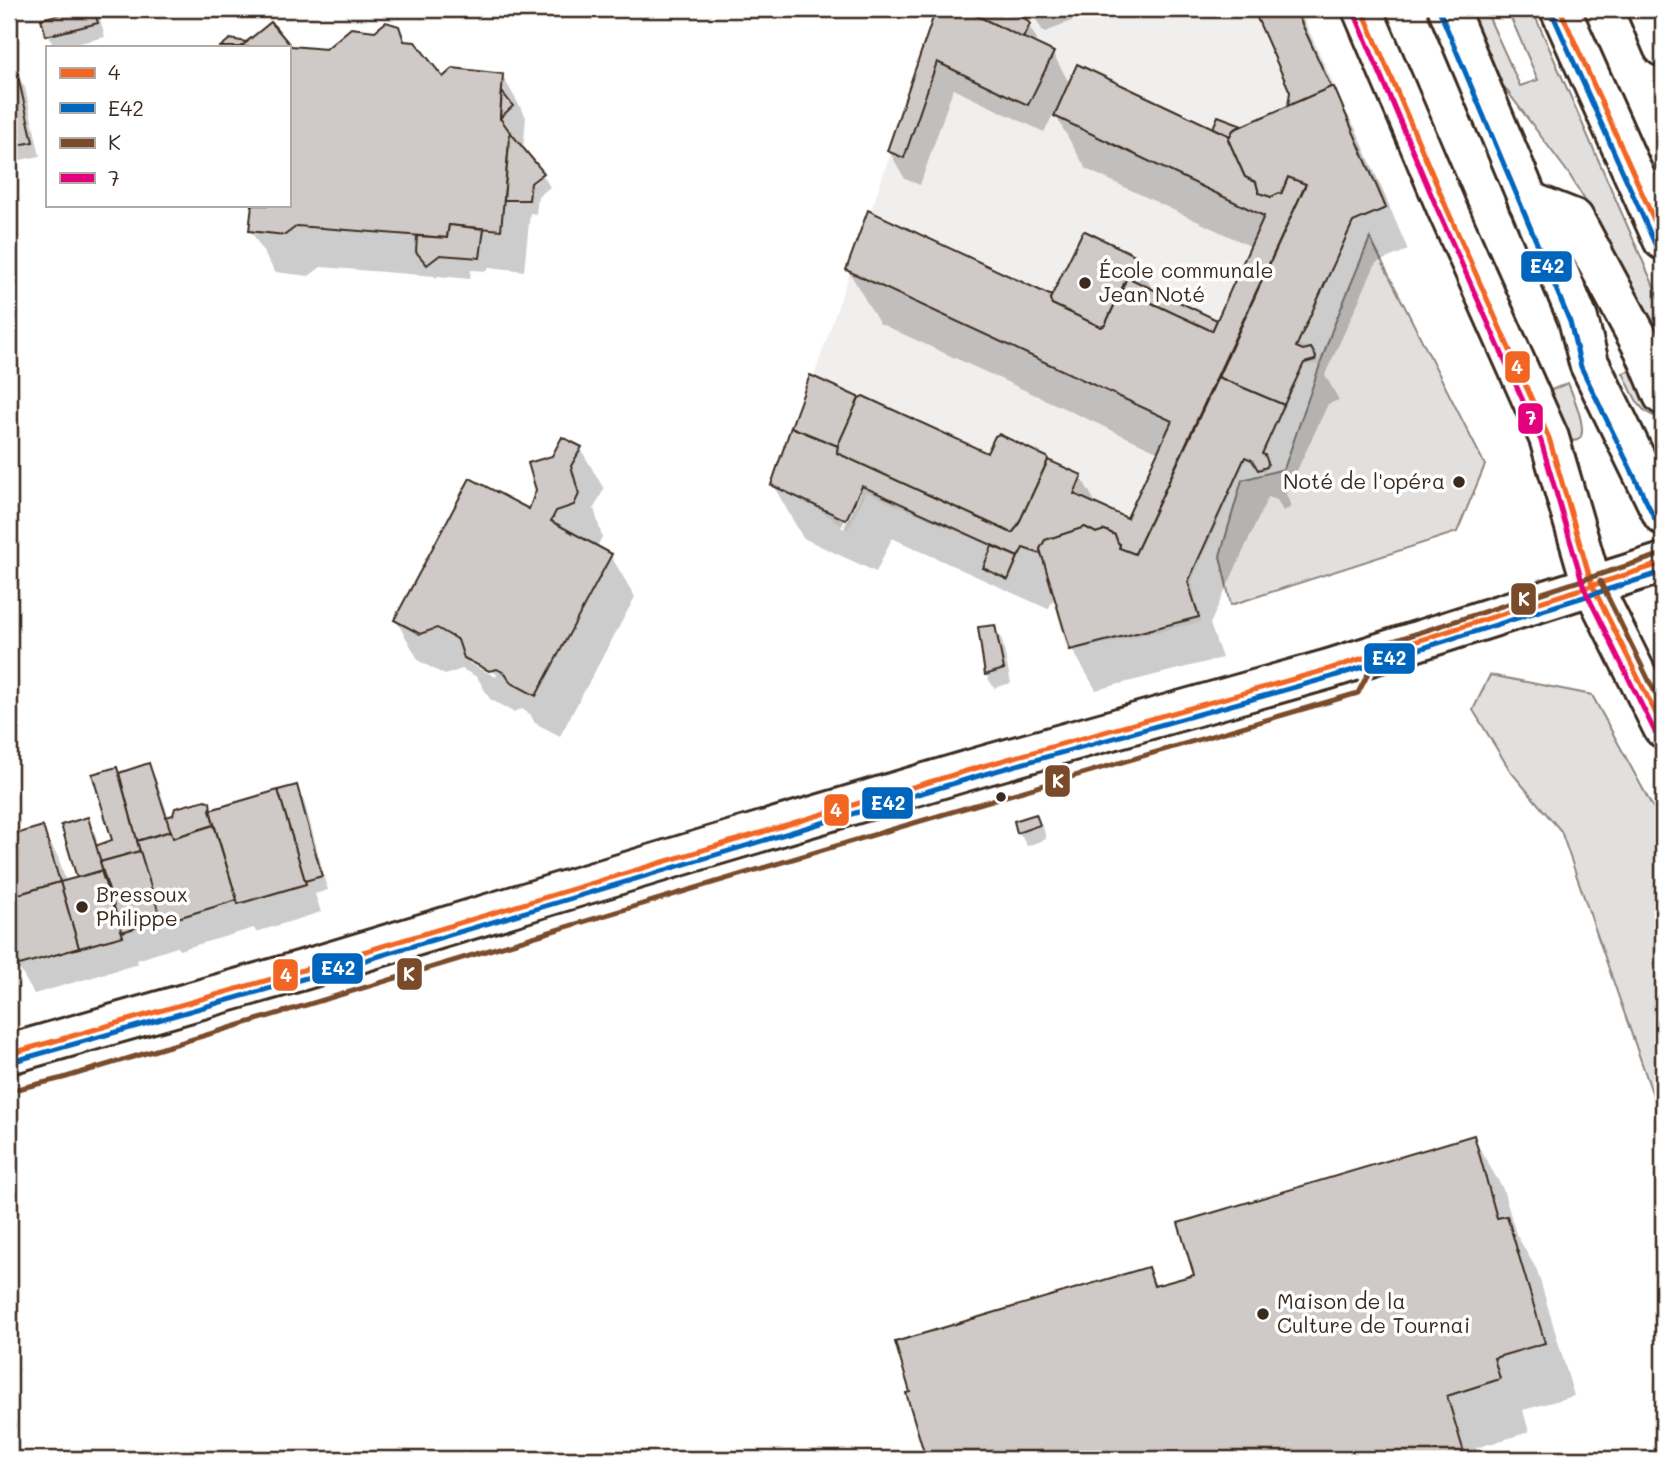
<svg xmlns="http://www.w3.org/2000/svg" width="1672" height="1468" font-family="Mali,sans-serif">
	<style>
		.built { fill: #f1efee }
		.green { fill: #e2e0de; stroke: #8e857e; stroke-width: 2 }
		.shadow { fill: #0003; fill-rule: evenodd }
		.building { fill: #cfcac7; stroke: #3b2a1e; stroke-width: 2 }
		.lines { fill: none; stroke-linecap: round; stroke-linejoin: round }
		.minor-casing { stroke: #3b2a1e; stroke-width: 44 }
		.major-casing { stroke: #3b2a1e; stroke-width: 44 }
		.minor { stroke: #fff; stroke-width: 38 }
		.major { stroke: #fff; stroke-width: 38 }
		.bus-1-casing { stroke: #fff; stroke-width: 10 }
		.bus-2-casing { stroke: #fff; stroke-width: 10 }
		.bus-3-casing { stroke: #fff; stroke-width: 10 }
		.bus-4-casing { stroke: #fff; stroke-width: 10 }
		.bus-1 { stroke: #f26522; stroke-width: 5 }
		.bus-2 { stroke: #0065bd; stroke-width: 5 }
		.bus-3 { stroke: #7a4b2a; stroke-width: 5 }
		.bus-4 { stroke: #e5007d; stroke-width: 5 }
		.poi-dot { fill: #3b2a1e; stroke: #fff; stroke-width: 2.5 }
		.labels { text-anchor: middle; stroke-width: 7; stroke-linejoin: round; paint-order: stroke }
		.poi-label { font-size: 21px; fill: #3b2a1e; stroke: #fff; text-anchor: start }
		.line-badge { stroke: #fff; stroke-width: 2.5 }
		.badge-label { font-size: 19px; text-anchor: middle; font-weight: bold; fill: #fff }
	</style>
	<rect width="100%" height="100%" fill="#fff"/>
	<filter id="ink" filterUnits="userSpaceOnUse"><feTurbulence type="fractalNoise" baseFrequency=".0143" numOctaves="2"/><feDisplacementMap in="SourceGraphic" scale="14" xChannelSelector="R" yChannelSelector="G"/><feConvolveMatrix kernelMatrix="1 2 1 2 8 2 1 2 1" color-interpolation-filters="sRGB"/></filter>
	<g filter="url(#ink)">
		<path class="built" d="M940 9H1300L1390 208 1351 220 1298 345 1313 347 1320 364 1300 366 1260 453 1267 473 1246 459 1192 581 1201 622 1067 652 1043 557 1023 549 1012 575 983 567 993 547 866 492 848 530 778 481Z"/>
		<g class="green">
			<path d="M1461 9H1485L1520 86 1538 80 1507 9H1532L1663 307V327L1650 331 1612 250 1589 207 1569 174 1493 72Z"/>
			<path d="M1370 238 1485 465 1457 532 1231 605 1220 556 1242 480 1284 469 1332 330Z"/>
			<path d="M1639 367 1659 412V415L1657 417C1637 412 1632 390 1623 373Z"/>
			<path d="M1568 383C1572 393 1598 451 1567 439L1544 393Z"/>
			<path d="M1490 675 1592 695 1663 826V1124L1561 831 1511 772 1473 710Z"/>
		</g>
		<g class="shadow">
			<path d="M74 9H97L105 37 63 47H54L48 35 75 12Z"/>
			<path d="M937 9H1001L1025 20 1037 39 1034 45 1053 54 1070 84 1218 132 1219 119 1241 127 1289 107 1291 91 1255 9H1298L1340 102 1357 131 1408 250 1376 263 1325 375 1339 400 1328 404 1286 494 1291 506 1290 508 1283 511 1277 500 1268 497 1210 624 1222 658 1096 690 1072 649 1057 601 1054 599 1048 609 892 538 876 572 803 538 773 485 988 455 1048 462 1081 477 1098 507 1128 520 1159 452 879 323 848 270 1053 298 1134 256 1154 292 1217 324 1252 247 1086 169 1054 113 1044 132 953 89 920 185 905 179 889 151ZM857 493H861L844 529 841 527Z"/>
			<path d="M1030 9H1098L1046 32 1042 30Z"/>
			<path d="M270 24 290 47 326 51 375 33 398 28 407 43 443 80 502 75 526 117 523 151 533 184 543 175 550 187 538 197 536 214 530 213 524 271 488 267V271L471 270 470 279 438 276 436 278 434 276 321 267 309 276 275 272 251 231 253 205H289V47H223L231 41 247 44Z"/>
			<path d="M17 74 25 88 40 156 11 162 9 158V76Z"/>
			<path d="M580 448 604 489 594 508 602 537 597 547 611 556 635 597 560 736 535 723 530 714 522 709 513 712 490 699 477 677 462 669 445 675 419 661 396 620 530 512ZM469 659 497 674 496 677 469 663Z"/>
			<path d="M994 627 1002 640 1011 683 994 688 986 675 980 628Z"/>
			<path d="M149 765 156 779 169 818 208 803 213 811 297 787 304 801 328 890 315 894 321 912 256 932 254 928 179 950 177 947 137 960 138 964 34 994 20 970 13 971 9 963V838L42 829 58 857 66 882 79 879 87 819 95 832 98 847 115 841 116 769 119 775Z"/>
			<path d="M1036 816 1044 830 1046 839 1027 846 1019 832Z"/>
			<path d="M1473 1137 1503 1189 1516 1234 1537 1270 1574 1396 1523 1410 1529 1432 1476 1448 1479 1459H927L908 1394 1147 1269 1158 1287 1196 1276Z"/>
		</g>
		<g class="building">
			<path d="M72 9H94L98 23 46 36 41 19 73 11Z"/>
			<path d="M936 9H963L1054 52 1028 105 937 62 904 158 887 151Z"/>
			<path d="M963 9H1006L1026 19 1030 24 1023 38Z"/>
			<path d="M1253 9H1295L1331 87 1288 106 1290 92Z"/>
			<path d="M271 22 291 46 326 49 351 28 375 31 386 22 399 26 404 41 415 42 443 77 453 68 503 74 500 118 510 132 501 230 449 225 447 238 297 226 285 235 249 231 252 205H289V47H240Z"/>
			<path d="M230 39 247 42 240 47H220Z"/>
			<path d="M1077 64 1230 136 1228 139 1245 177 1256 182 1259 193 1271 197 1279 193 1281 194 1288 177 1306 184 1135 554 1119 548 1120 544 1118 543 1115 535 1105 530 1096 533 1085 527 1045 540 1040 549 1041 554 1023 548 1018 557 862 486 846 520 771 485 791 427 838 446 837 453 1012 533 1017 527 1048 460 1082 475 1074 494 1127 518 1172 421 846 270 868 210 1052 296 1050 299 1052 304 1101 327 1105 325 1122 289 1212 331 1264 216 1054 116Z"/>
			<path d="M17 72 33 142 9 147V74Z"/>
			<path d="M1331 87H1334L1386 208 1353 222 1296 347 1303 350 1311 348 1316 357 1315 360 1304 363 1284 405 1218 377 1306 184 1288 177 1281 194 1279 193 1271 197 1259 193 1256 182 1245 177 1228 139 1233 130Z"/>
			<path d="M502 92 513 106 500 118Z"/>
			<path d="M1218 116 1242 125 1233 130 1230 136 1213 128Z"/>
			<path d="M510 132 544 173 531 183 529 200H504Z"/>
			<path d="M449 225 484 229 480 258 440 255 427 265 416 252 417 236 447 238Z"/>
			<path d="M1085 231 1135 255 1136 258 1105 325 1101 327 1052 304 1050 299 1082 233Z"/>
			<path d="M1127 277 1217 320 1212 331 1122 289Z"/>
			<path d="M810 375 860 398 838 446 791 427Z"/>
			<path d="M1218 377 1284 405 1262 454 1265 455 1268 463 1267 467 1258 470 1252 460 1245 457 1188 582 1199 617 1070 650 1040 549 1045 540 1085 527 1096 533 1105 530 1115 535 1118 543 1120 544 1119 548 1135 554Z"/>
			<path d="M863 396 987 453 995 436 999 434 1047 457 1048 460 1017 527 1012 533 837 453 838 445 859 398Z"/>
			<path d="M562 437 582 447 571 466 579 494 574 505 556 511 551 521 612 554 536 696 510 682 506 674 497 669 489 671 464 658 458 640 437 628 420 634 394 620 470 478 529 509 536 490 528 463 552 456Z"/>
			<path d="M992 546 1018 557 1008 580 983 568Z"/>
			<path d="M995 625 1004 669 985 675 978 627Z"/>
			<path d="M149 763 171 831 137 841 119 773Z"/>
			<path d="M117 767 140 851 100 862 95 846 112 840 92 774Z"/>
			<path d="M297 785 322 876 305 881 278 790Z"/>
			<path d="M278 790 306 884 238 904 210 810Z"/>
			<path d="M205 800 210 802 211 810H210L214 825 173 838 166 817 173 815 175 808Z"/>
			<path d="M1036 814 1040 825 1017 833 1014 821Z"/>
			<path d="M88 817 103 870 77 878 61 825Z"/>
			<path d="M214 825 237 900 161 923 137 841 171 831 173 838Z"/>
			<path d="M43 826 60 882 9 897V836Z"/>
			<path d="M140 851 161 920 122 932 100 862Z"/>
			<path d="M101 871 123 936 79 948 60 882Z"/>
			<path d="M60 882 79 948 16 966 9 942V897Z"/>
			<path d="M1474 1135 1497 1218 1507 1216 1545 1343 1494 1358 1500 1379 1447 1396 1466 1459H926L906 1393 910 1392 895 1342 1148 1267 1154 1286 1194 1275 1178 1223Z"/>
		</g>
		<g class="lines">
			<defs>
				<g id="minor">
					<path d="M1362 9 1447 209 1549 438 1592 585 1663 728"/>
					<path d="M1647 9 1663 47"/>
				</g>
				<g id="major">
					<path d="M1448 9 1578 319 1589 363 1663 515"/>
					<path d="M1560 9 1663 240"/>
					<path d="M1528 201 1574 219 1644 349 1663 395"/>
					<path d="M9 1054 303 970 716 845 983 766 1329 669 1663 563"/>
				</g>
			</defs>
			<use href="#minor" class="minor-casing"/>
			<use href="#major" class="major-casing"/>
			<use href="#minor" class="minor"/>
			<use href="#major" class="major"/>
			<defs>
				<g id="bus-1">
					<path d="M1362 9 1447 209 1549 438 1592 585 1663 728"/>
					<path d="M1560 9 1663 240"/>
					<path d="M9 1054 303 970 983 766 1329 669 1663 563"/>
				</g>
				<g id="bus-2">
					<path d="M1440 12 1570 322 1581 367 1655 519"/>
					<path d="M1552 13 1655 244"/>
					<path d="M11 1062 306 978 985 774 1331 677 1663 572"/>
				</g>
				<g id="bus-3">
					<path d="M1600 581 1663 709"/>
					<path d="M1387 643 1660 555"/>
					<path d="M9 1091 63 1078 856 840 1358 693 1382 647"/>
				</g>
				<path id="bus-4" d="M1354 12 1439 213 1541 441 1584 588 1655 732"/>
			</defs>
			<use href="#bus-1" class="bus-1-casing"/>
			<use href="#bus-2" class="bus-2-casing"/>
			<use href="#bus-3" class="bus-3-casing"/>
			<use href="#bus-4" class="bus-4-casing"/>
			<use href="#bus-1" class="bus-1"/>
			<use href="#bus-2" class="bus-2"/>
			<use href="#bus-3" class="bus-3"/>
			<use href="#bus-4" class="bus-4"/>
		</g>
	</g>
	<g class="poi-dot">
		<circle cx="1085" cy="283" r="7"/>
		<circle cx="1459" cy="482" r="7"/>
		<circle cx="1001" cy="797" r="6"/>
		<circle cx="82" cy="907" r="7"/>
		<circle cx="1263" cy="1314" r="7"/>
	</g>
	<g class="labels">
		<g class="poi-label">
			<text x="1099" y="278">École communale<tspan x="1099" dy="24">Jean Noté</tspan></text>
			<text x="1445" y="489" text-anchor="end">Noté de l'opéra</text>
			<text x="96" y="902">Bressoux<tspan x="96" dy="24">Philippe</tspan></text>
			<text x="1277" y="1309">Maison de la<tspan x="1277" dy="24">Culture de Tournai</tspan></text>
		</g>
	</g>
	<g class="line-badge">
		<rect x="1520" y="250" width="53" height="33" rx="7" fill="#0065bd"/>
		<rect x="1504" y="350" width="27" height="34" rx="7" fill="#f26522"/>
		<rect x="1517" y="402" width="27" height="33" rx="7" fill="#e5007d"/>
		<rect x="1510" y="582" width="27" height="34" rx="7" fill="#7a4b2a"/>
		<rect x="1363" y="642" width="53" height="33" rx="7" fill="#0065bd"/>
		<rect x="1044" y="764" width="27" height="34" rx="7" fill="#7a4b2a"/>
		<rect x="861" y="786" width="53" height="34" rx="7" fill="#0065bd"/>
		<rect x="823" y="793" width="27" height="34" rx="7" fill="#f26522"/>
		<rect x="311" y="952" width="53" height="33" rx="7" fill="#0065bd"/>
		<rect x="396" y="957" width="27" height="34" rx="7" fill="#7a4b2a"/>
		<rect x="272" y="958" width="27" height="34" rx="7" fill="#f26522"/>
	</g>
	<g class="badge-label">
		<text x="1547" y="273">E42</text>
		<text x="1517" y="374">4</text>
		<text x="1531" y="425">7</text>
		<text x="1524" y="606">K</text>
		<text x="1389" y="665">E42</text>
		<text x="1058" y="788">K</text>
		<text x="888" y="810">E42</text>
		<text x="836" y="817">4</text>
		<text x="338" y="975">E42</text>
		<text x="409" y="981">K</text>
		<text x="286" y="982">4</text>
	</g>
	<rect width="1672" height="1468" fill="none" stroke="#fff" stroke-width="35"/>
	<rect x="18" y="18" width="1637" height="1433" fill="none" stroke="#3b2a1e" stroke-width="2.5" filter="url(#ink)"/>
	<rect x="46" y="46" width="245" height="161" fill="#ffffff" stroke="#b1aaa5" stroke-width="2"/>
	<rect x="60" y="68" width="35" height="10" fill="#f26522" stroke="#b1aaa5" stroke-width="2"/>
	<text x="108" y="80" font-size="21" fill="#3b2a1e">4</text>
	<rect x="60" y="103" width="35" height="10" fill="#0065bd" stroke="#b1aaa5" stroke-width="2"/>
	<text x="108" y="116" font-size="21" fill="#3b2a1e">E42</text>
	<rect x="60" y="138" width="35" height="10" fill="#7a4b2a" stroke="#b1aaa5" stroke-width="2"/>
	<text x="108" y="150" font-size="21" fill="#3b2a1e">K</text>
	<rect x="60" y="173" width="35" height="10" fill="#e5007d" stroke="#b1aaa5" stroke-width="2"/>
	<text x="108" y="186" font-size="21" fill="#3b2a1e">7</text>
</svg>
